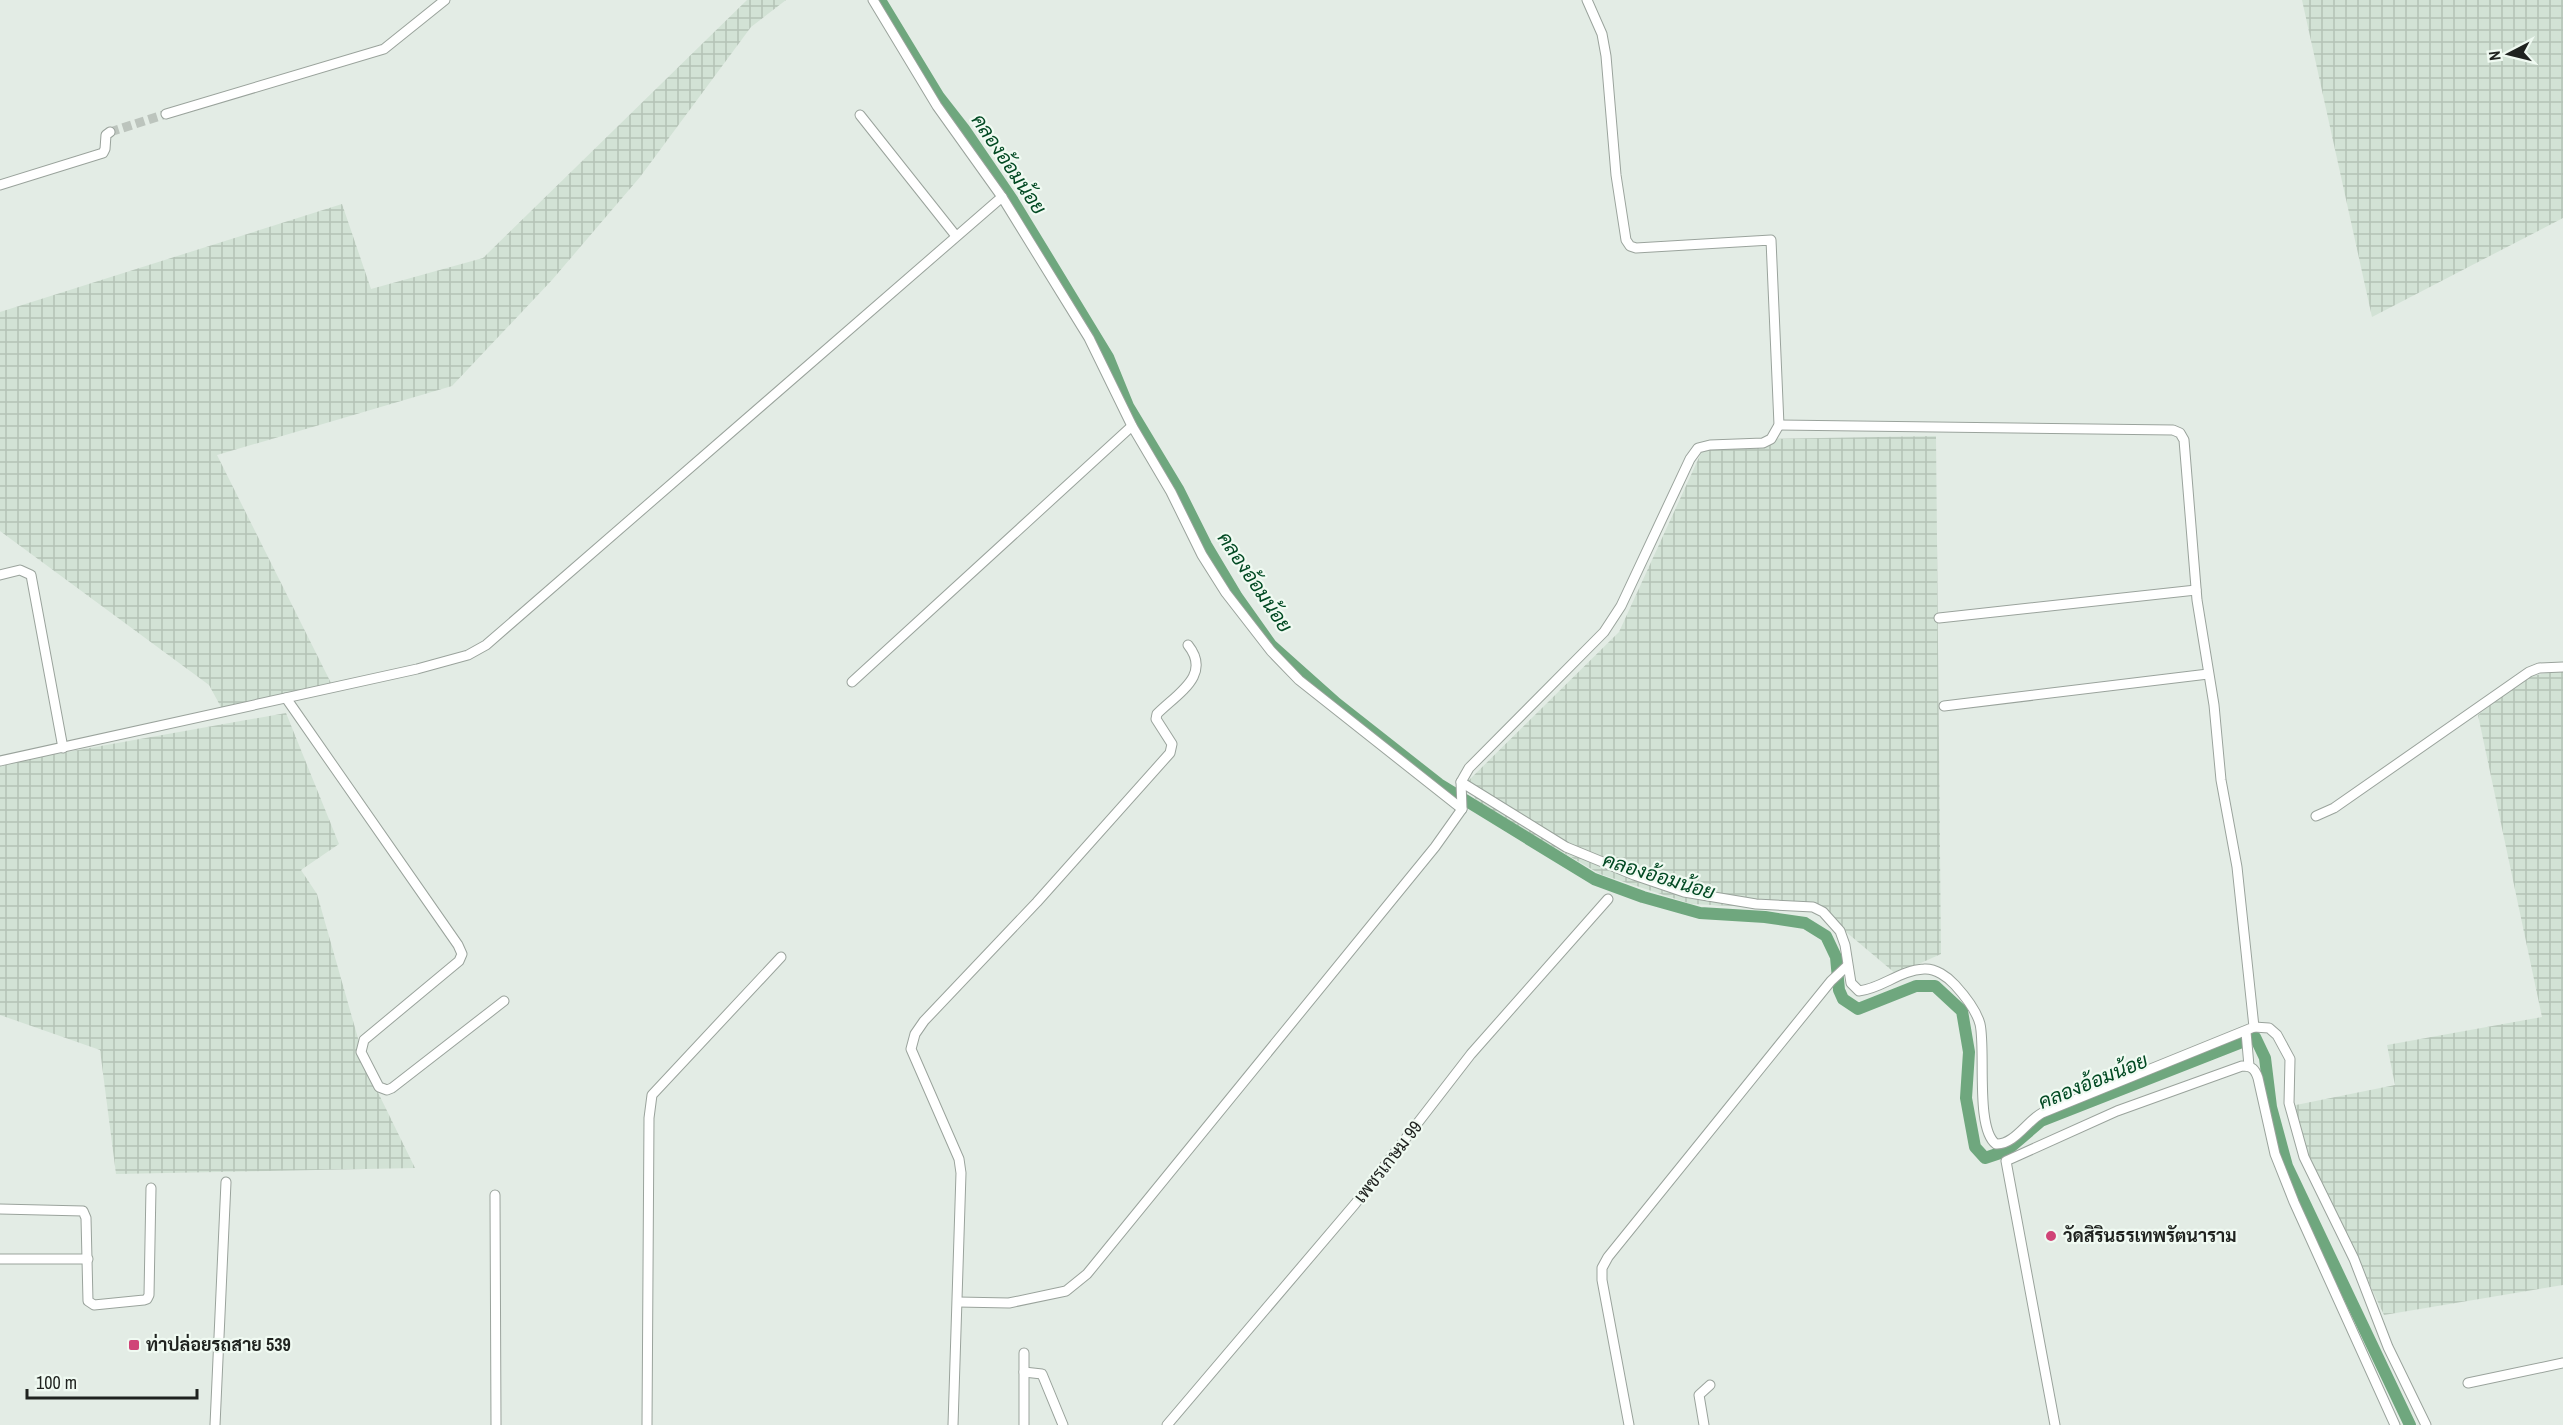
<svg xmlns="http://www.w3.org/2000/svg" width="2563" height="1425" font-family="'Archivo Narrow',Sarabun,sans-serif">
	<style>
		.industrial { fill: url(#industrial-grid) }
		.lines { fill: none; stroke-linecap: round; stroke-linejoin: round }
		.canal { stroke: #6fa77e; stroke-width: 12 }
		.minor-tunnel { stroke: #bcc4bd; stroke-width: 9; stroke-dasharray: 9 4.5; stroke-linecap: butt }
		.minor-casing { stroke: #9aa39c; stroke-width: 11 }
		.minor { stroke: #fff; stroke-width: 9 }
		.poi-dot { fill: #d04477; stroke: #f0faf2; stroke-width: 2 }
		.labels { text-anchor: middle; stroke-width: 4.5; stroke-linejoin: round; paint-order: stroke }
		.street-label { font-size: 18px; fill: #1f221f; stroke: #f0faf2 }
		.poi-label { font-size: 18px; font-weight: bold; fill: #1f221f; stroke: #f0faf2; text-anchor: start }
		.water-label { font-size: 20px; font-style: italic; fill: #014922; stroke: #f0faf2 }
	</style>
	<defs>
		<pattern id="industrial-grid" width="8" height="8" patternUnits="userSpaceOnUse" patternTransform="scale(1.5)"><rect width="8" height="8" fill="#d2e2d5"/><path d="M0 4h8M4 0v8" fill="none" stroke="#b4c2b6"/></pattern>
	</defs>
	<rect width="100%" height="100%" fill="#e3ece5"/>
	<g class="industrial">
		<path d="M747 0H786L751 27 640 177 552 280 452 386 217 455 332 685 222 709 209 685 0 531V312L342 204 371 289 483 258Z"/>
		<path d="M2302 0H2563V218L2372 317Z"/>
		<path d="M1936 436 1941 954 1896 974 1820 910 1691 904 1600 874 1478 803 1466 783 1619 632 1707 440Z"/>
		<path d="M2563 670V1285L2384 1315 2286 1107 2395 1085 2387 1045 2542 1017 2478 715 2526 677Z"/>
		<path d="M286 713 339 844 301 870 317 894 367 1070 415 1168 116 1174 100 1050 0 1015V764Z"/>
	</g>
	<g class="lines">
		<path class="canal" d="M880 0 939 97 964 129 1013 201 1108 357 1128 406 1178 489 1206 545 1237 597 1271 645 1336 703 1439 784 1594 879 1643 897 1700 913 1765 917 1805 923 1826 936 1836 957 1839 990 1843 999 1858 1009 1916 986H1935L1962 1011 1969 1052 1966 1098 1975 1147 1985 1158 2006 1151 2041 1121 2255 1037 2265 1058 2271 1107 2287 1166 2410 1425"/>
		<path class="minor-tunnel" d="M110 132 166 114"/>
		<defs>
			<g id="minor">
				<path d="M873 0 937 106 1002 197 1089 338 1132 426 1171 492 1202 555 1226 593 1271 651 1299 680 1462 809"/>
				<path d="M166 114 384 49 445 0"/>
				<path d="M860 115 956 236"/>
				<path d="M0 185 103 153 105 149 106 135 110 132"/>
				<path d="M0 575 20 570 31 575 63 748"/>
				<path d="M1939 618 2196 590"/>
				<path d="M852 682 1132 426"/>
				<path d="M286 698 458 945 462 954 459 961 364 1040 361 1052 379 1087 387 1090 392 1088 504 1001"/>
				<path d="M1944 706 2208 674"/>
				<path d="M0 761 417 669 468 655 486 645 1002 197"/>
				<path d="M1461 782 1566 847 1634 875 1684 892 1756 904 1813 907 1823 912 1840 931 1845 945 1851 983 1859 991C1881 989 1900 970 1924 969 1935 968 1948 977 1955 985 1965 996 1976 1009 1980 1024 1986 1049 1975 1129 1996 1144 2014 1145 2027 1121 2042 1113L2254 1027 2237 867 2221 780 2214 705 2197 600 2184 440 2180 433 2173 430 1779 425"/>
				<path d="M2316 816 2334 808 2529 672 2539 668 2563 667"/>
				<path d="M2254 1027 2269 1028 2277 1035 2290 1059 2289 1103 2304 1157 2354 1259 2388 1347 2426 1425"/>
				<path d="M2246 1032 2249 1066"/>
				<path d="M495 1195 496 1425"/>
				<path d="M0 1209 83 1211 86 1218 88 1301 94 1305 144 1300 147 1299 149 1295 151 1188"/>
				<path d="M0 1259H88"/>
				<path d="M958 1302 1009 1303 1066 1291 1087 1274 1435 847 1462 809 1461 782 1469 768 1604 632 1621 606 1690 459 1698 448 1710 445 1763 443 1771 439 1779 425 1771 240 1636 248 1630 246 1626 240 1616 175 1606 56 1602 34 1587 0"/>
				<path d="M1024 1372 1042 1374 1063 1425"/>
				<path d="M2468 1383 2563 1363"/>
				<path d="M215 1425 226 1182"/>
				<path d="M647 1425 649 1118 652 1095 781 957"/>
				<path d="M953 1425 961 1173 959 1159 911 1049 915 1034 924 1021 1037 902 1170 753 1172 744 1156 719 1157 714C1178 693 1212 675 1188 645"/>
				<path d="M1024 1425V1353"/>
				<path d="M1167 1425 1355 1204 1471 1054 1608 899"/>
				<path d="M1629 1425 1602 1280V1268L1608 1257 1831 981 1847 966"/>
				<path d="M1704 1425 1699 1395 1710 1385"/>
				<path d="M2055 1425 2006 1161 2117 1111 2242 1066C2252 1066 2255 1069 2258 1078L2275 1154 2294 1202 2395 1425"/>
			</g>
		</defs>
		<use href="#minor" class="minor-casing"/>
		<use href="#minor" class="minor"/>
	</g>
	<g class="poi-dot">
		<circle cx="2051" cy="1236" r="6"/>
		<rect x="128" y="1339" width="12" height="12" rx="3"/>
	</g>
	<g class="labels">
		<g class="street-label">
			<text transform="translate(1388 1162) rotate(-52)" y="6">เพชรเกษม 99</text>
		</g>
		<g class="poi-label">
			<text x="2063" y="1242">วัดสิรินธรเทพรัตนาราม</text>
			<text x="146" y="1351">ท่าปล่อยรถสาย 539</text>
		</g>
		<g class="water-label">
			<text transform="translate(1009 164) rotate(56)" y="7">คลองอ้อมน้อย</text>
			<text transform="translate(1255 582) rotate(56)" y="7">คลองอ้อมน้อย</text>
			<text transform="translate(1659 876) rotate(17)" y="7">คลองอ้อมน้อย</text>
			<text transform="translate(2093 1081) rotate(-22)" y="7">คลองอ้อมน้อย</text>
		</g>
	</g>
	<g transform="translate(2509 54) rotate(263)" stroke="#f0faf2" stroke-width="4.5" paint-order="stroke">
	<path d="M0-4.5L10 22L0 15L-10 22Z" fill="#1f221f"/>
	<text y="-9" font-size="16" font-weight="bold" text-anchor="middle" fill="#1f221f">N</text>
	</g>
	<path d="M27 1389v9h170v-9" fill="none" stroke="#1f221f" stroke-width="3"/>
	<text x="36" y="1389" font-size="18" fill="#1f221f" stroke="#f0faf2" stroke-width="4.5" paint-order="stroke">100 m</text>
</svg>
